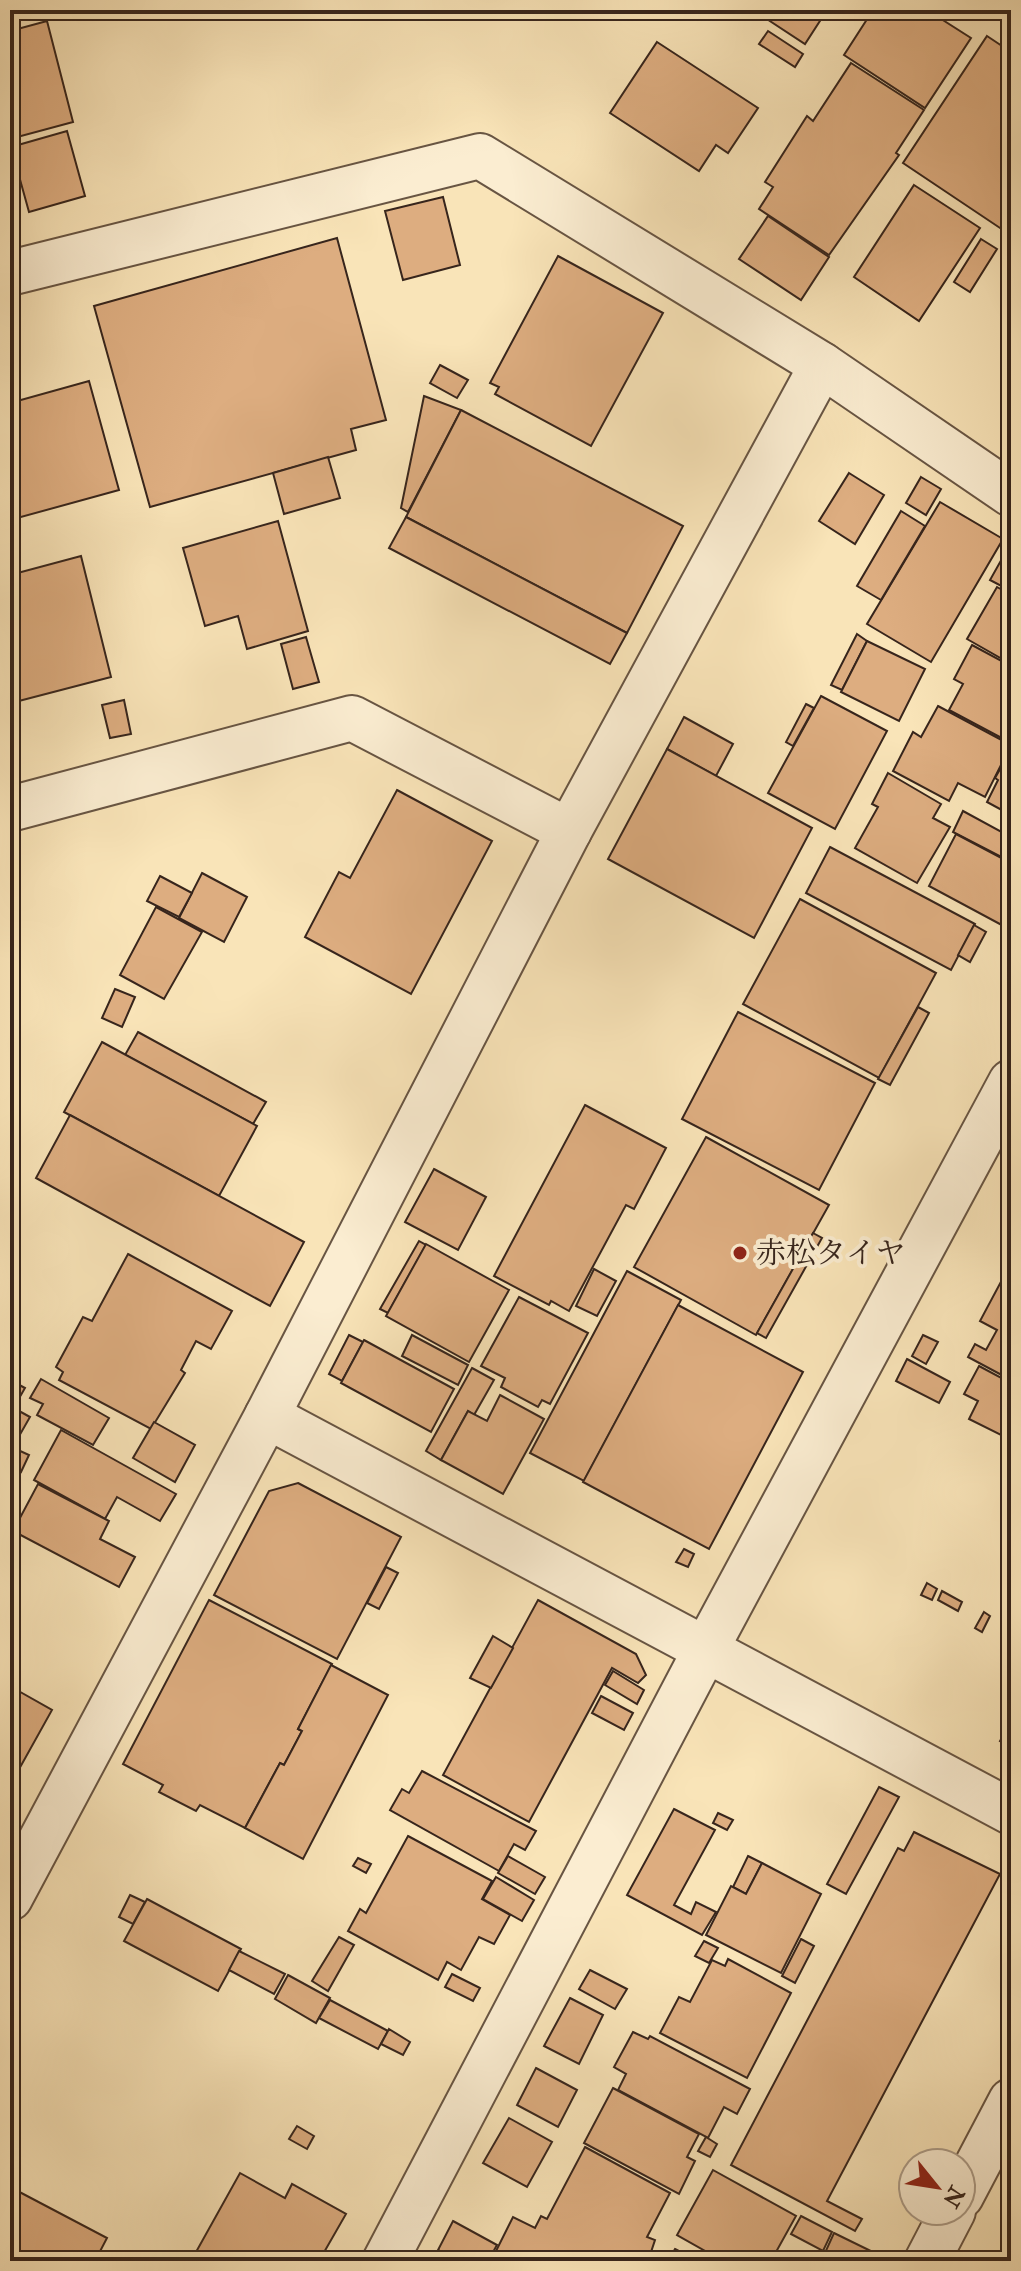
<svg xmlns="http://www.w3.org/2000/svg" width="1021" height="2271" font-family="'IM FELL Double Pica','Noto Serif JP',serif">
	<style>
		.building { fill: #ddad80; stroke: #37251c; stroke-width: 2 }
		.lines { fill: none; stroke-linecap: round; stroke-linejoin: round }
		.minor-casing { stroke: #685543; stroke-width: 48 }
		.minor { stroke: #fbedd1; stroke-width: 44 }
		.poi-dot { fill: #8f2418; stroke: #fbedd1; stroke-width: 3 }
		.labels { text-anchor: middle; stroke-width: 8; stroke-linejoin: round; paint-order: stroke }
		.poi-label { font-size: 30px; fill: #37251c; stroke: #fbedd1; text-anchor: start }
	</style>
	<rect width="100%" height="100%" fill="#f9e4b8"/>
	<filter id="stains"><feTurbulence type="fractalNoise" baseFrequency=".0025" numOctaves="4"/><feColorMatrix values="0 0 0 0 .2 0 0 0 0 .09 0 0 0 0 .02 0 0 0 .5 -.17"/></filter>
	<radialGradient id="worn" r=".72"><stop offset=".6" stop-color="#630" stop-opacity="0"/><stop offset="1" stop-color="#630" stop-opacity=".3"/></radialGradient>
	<g class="building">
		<path d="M753 10H827L805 44Z"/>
		<path d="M873 10H927L971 38 925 108 844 55Z"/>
		<path d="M47 21 73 122 10 139V31Z"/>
		<path d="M768 31 803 54 795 67 759 44Z"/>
		<path d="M987 36 1011 52 1009 234 903 163Z"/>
		<path d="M657 42 758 108 728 153 716 145 699 171 610 113Z"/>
		<path d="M851 63 924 110 896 153 899 155 829 255 759 209 773 187 765 182 807 116 813 121Z"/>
		<path d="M67 131 85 196 29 212 11 147Z"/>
		<path d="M914 185 980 228 919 321 854 277Z"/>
		<path d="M443 197 460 265 403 280 385 211Z"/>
		<path d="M768 216 829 257 801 300 739 259Z"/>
		<path d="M337 238 386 420 351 429 356 450 150 507 94 306Z"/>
		<path d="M981 239 997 249 970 292 954 282Z"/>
		<path d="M558 256 663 313 591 446 495 394 499 387 490 383Z"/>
		<path d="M440 365 468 380 457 398 430 383Z"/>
		<path d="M89 381 119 490 10 520V403Z"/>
		<path d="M424 396 461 410 408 512 401 508Z"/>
		<path d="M461 410 683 526 627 633 406 517Z"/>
		<path d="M328 457 340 498 284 514 273 473Z"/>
		<path d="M849 473 884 495 855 544 819 521Z"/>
		<path d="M921 477 941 489 926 515 906 503Z"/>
		<path d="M940 502 1003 539 931 662 867 624Z"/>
		<path d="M901 511 925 526 881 600 857 586Z"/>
		<path d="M406 517 627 633 610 664 389 548Z"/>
		<path d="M278 521 308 631 247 649 238 616 205 626 183 548Z"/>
		<path d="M1008 548 1011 583 1007 589 990 580Z"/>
		<path d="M81 556 111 677 15 702 10 682V575Z"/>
		<path d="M1011 583V664L967 639 997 587 1006 592Z"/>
		<path d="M857 634 867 641 842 690 831 685Z"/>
		<path d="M306 637 319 682 293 689 281 644Z"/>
		<path d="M867 641 925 669 899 721 841 692Z"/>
		<path d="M972 645 1011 666V743L949 710 963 684 954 679Z"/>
		<path d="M821 696 887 731 835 829 768 793Z"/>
		<path d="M124 700 131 734 110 738 102 705Z"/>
		<path d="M806 704 814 708 793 746 786 742Z"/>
		<path d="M938 706 1011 745 985 797 958 783 949 801 893 771 913 732 921 737Z"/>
		<path d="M684 717 733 744 716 776 667 749Z"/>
		<path d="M667 749 812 828 754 938 608 859Z"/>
		<path d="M1011 750V815L987 802 998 780 995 778Z"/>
		<path d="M888 773 941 804 933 818 950 827 917 883 855 848 878 807 872 804Z"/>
		<path d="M397 790 492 841 411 994 305 937 339 872 350 878Z"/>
		<path d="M963 811 1011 837V862L953 832Z"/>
		<path d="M956 834 1011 863V930L929 886Z"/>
		<path d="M830 847 975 924 951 970 806 893Z"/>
		<path d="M202 873 247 897 224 942 179 918Z"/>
		<path d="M160 876 192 893 179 917 147 901Z"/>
		<path d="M800 899 936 973 879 1078 743 1004Z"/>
		<path d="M156 907 202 932 164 999 120 975Z"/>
		<path d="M974 925 986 932 970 962 958 955Z"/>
		<path d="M115 989 135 997 122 1027 102 1018Z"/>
		<path d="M918 1007 929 1013 890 1085 878 1079Z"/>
		<path d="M738 1012 875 1083 819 1190 682 1119Z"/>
		<path d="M138 1032 266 1102 253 1124 125 1055Z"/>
		<path d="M102 1042 257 1126 219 1196 64 1112Z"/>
		<path d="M585 1105 666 1148 634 1209 626 1205 569 1311 551 1301 549 1305 494 1276Z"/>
		<path d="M70 1115 304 1242 270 1306 36 1178Z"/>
		<path d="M706 1137 829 1205 756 1335 634 1267Z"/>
		<path d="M434 1169 486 1197 458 1250 405 1222Z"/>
		<path d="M813 1233 822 1238 766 1338 757 1333Z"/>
		<path d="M419 1241 426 1245 388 1313 380 1309Z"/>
		<path d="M426 1244 509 1290 469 1362 386 1316Z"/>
		<path d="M128 1254 232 1311 211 1349 196 1341 181 1370 185 1373 151 1429 59 1380 63 1372 56 1367 83 1317 92 1321Z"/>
		<path d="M1011 1263V1380L968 1357 975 1344 986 1350 997 1330 980 1321Z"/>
		<path d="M594 1269 616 1281 597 1316 576 1306Z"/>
		<path d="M627 1271 681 1300 584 1481 530 1453Z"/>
		<path d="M519 1297 588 1333 550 1404 542 1400 538 1407 501 1387 505 1378 481 1366Z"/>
		<path d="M678 1305 803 1372 709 1549 583 1482Z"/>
		<path d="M349 1335 363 1342 342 1381 329 1374Z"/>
		<path d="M412 1335 468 1365 458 1385 402 1356Z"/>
		<path d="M923 1335 938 1342 926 1364 912 1356Z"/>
		<path d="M364 1340 454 1389 431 1432 341 1383Z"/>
		<path d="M907 1359 950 1382 939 1403 896 1381Z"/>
		<path d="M979 1366 1011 1383V1440L969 1419 978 1401 964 1394Z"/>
		<path d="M472 1368 494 1380 474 1415 468 1411 441 1460 426 1451Z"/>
		<path d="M41 1379 109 1418 93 1445 37 1415 43 1404 30 1398Z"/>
		<path d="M10 1380 25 1388 17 1402 10 1398Z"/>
		<path d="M500 1395 544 1419 503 1494 441 1460 468 1411 487 1421Z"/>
		<path d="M10 1406 30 1417 10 1452Z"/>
		<path d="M154 1422 195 1445 175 1482 133 1458Z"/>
		<path d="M61 1430 176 1494 160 1521 117 1497 105 1519 34 1480Z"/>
		<path d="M18 1450 29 1455 21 1472 10 1466Z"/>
		<path d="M298 1483 401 1537 337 1659 214 1595 269 1491Z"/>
		<path d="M38 1484 109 1521 100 1539 135 1557 119 1587 13 1531Z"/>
		<path d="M684 1549 694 1554 688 1567 676 1562Z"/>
		<path d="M386 1567 398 1573 379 1609 367 1603Z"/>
		<path d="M927 1583 937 1589 932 1600 921 1595Z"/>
		<path d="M942 1591 962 1602 958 1611 938 1600Z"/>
		<path d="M209 1600 332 1664 298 1729 302 1731 284 1765 280 1763 245 1828 200 1805 196 1811 159 1792 163 1785 123 1764Z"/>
		<path d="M538 1600 636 1654 646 1675 638 1683 612 1668 529 1822 443 1775Z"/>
		<path d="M984 1612 990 1616 982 1632 975 1628Z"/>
		<path d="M493 1636 513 1648 491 1688 470 1678Z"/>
		<path d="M331 1665 388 1695 303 1859 245 1828 280 1763 284 1765 302 1731 298 1729Z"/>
		<path d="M613 1671 644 1690 637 1704 605 1685Z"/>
		<path d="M15 1689 52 1710 13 1780 10 1697Z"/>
		<path d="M601 1696 633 1713 624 1730 592 1713Z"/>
		<path d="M1011 1721V1747L1000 1741Z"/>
		<path d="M422 1771 536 1831 525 1850 514 1844 499 1871 390 1810 402 1789 409 1793Z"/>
		<path d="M879 1787 899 1797 846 1894 827 1884Z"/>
		<path d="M674 1809 715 1830 674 1905 691 1914 696 1902 716 1912 702 1935 627 1895Z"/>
		<path d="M718 1813 733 1820 727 1830 713 1823Z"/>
		<path d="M914 1832 1000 1874 827 2201 862 2219 855 2231 731 2165 898 1848 904 1851Z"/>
		<path d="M408 1836 492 1881 482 1899 510 1915 494 1944 479 1937 461 1970 447 1962 438 1980 348 1931 360 1909 366 1913Z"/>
		<path d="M508 1856 545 1877 535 1894 498 1873Z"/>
		<path d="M748 1856 762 1863 746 1894 733 1887Z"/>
		<path d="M358 1858 371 1864 366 1873 353 1866Z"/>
		<path d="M762 1863 821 1894 781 1973 706 1935 731 1886 746 1894Z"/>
		<path d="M496 1877 534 1900 522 1921 483 1899Z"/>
		<path d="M130 1895 145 1902 133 1924 119 1917Z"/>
		<path d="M147 1899 241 1949 218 1991 124 1941Z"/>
		<path d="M339 1937 354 1945 328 1991 312 1981Z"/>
		<path d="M801 1939 814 1946 795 1983 782 1976Z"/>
		<path d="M704 1941 718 1948 709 1963 695 1956Z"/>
		<path d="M239 1951 285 1974 274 1994 229 1970Z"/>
		<path d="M728 1959 791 1993 747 2078 660 2033 679 1997 690 2002 712 1960 725 1966Z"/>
		<path d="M590 1970 627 1989 615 2009 579 1989Z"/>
		<path d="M452 1974 480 1988 473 2001 445 1987Z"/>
		<path d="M288 1975 330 1998 316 2023 275 1999Z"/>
		<path d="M570 1998 603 2015 579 2064 544 2046Z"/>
		<path d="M330 2000 388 2031 378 2049 319 2018Z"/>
		<path d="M389 2029 410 2042 403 2055 381 2044Z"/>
		<path d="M633 2032 648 2039 650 2036 750 2089 737 2114 724 2107 708 2138 618 2090 626 2074 614 2067Z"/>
		<path d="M536 2068 577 2090 558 2127 517 2105Z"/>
		<path d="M613 2088 699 2134 687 2157 695 2161 679 2194 584 2143Z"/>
		<path d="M509 2118 552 2142 527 2187 483 2163Z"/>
		<path d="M297 2126 314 2136 307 2149 289 2139Z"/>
		<path d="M706 2137 717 2144 710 2157 698 2151Z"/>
		<path d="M585 2147 670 2193 647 2237 655 2240 648 2261H491L513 2217 535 2228 541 2216 547 2219Z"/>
		<path d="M713 2170 796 2216 771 2261H723L677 2235Z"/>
		<path d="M240 2173 285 2198 292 2184 346 2214 319 2261H191Z"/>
		<path d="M10 2187 107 2238 95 2261H10Z"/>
		<path d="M801 2216 832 2232 823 2251 791 2234Z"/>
		<path d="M453 2221 497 2245 488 2261H459L438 2250Z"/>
		<path d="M834 2233 879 2255 876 2261H836L824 2255Z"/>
		<path d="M675 2249 698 2261H668Z"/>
	</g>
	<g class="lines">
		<defs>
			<g id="minor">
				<path d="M10 273 480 156 822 365 1011 494"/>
				<path d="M10 809 352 718 569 831"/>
				<path d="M267 1416 1011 1812"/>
				<path d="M10 1898 267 1416 569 831 822 365"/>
				<path d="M961 2196 1011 2101"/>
				<path d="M385 2261 706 1649 1011 1082"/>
				<path d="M927 2261 953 2211"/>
			</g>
		</defs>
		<use href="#minor" class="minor-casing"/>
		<use href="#minor" class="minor"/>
	</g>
	<circle class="poi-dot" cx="740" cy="1253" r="8"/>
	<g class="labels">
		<g class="poi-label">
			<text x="756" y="1263">赤松タイヤ</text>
		</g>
	</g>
	<rect width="1021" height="2271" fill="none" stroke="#f9e4b8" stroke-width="40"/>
	<rect x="12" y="12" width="997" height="2247" fill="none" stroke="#37251c" stroke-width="4"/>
	<rect x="20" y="20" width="981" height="2231" fill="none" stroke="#37251c" stroke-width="2"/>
	<g transform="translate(937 2187) rotate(120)"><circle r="38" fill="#fbedd1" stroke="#ad9d89" stroke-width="2"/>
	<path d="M0-6L14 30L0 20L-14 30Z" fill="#8f2418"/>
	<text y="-12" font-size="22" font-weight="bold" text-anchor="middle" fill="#37251c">N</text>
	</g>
	<rect width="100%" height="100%" filter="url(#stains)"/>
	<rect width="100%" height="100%" fill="url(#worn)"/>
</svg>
